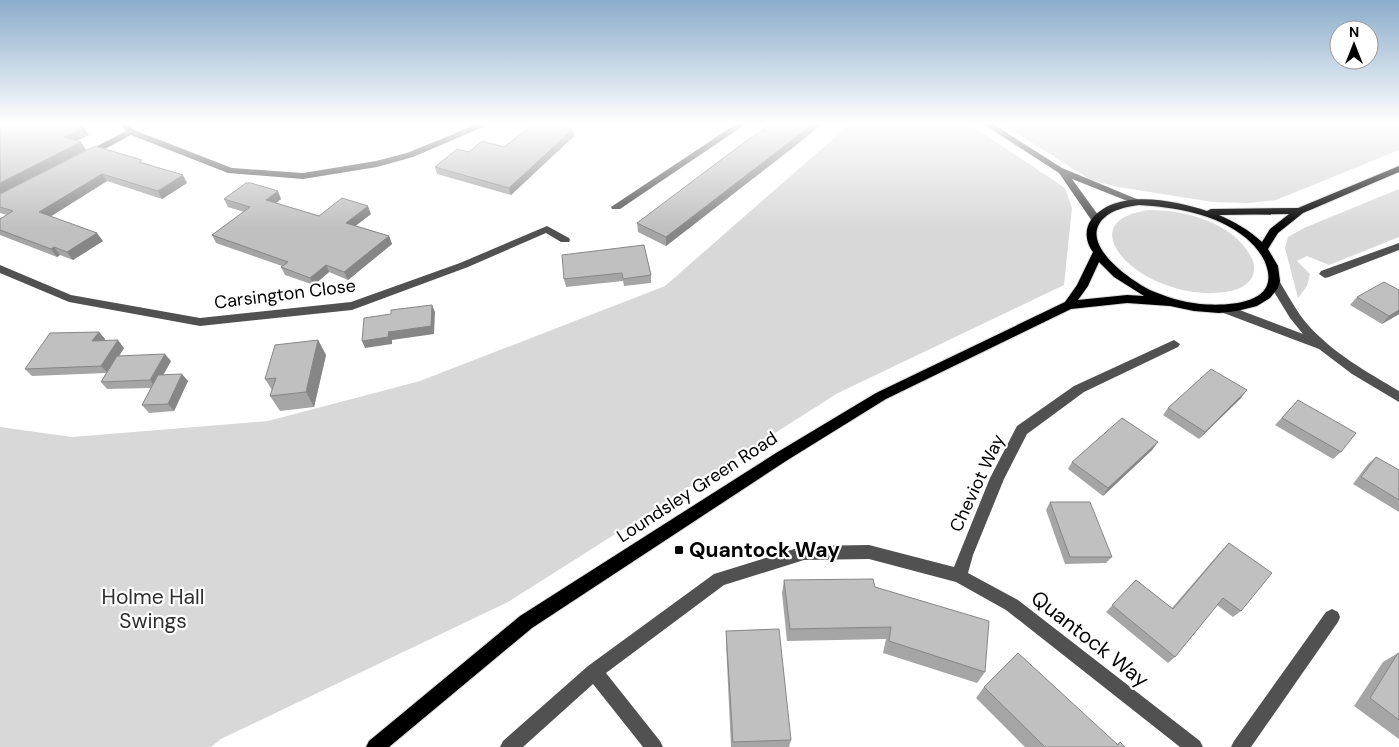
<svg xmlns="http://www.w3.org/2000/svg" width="1399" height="747" font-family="'DM Sans',sans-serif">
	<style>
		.green { fill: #d8d8d8 }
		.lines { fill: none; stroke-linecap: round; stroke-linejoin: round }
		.major-casing { stroke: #dbdbdb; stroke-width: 2 }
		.minor { fill: #515151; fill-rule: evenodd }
		.major { fill: #000; fill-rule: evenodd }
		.wall { fill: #a5a5a5 }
		.shaded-wall { fill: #868686 }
		.building { fill: #c0c0c0; stroke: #868686 }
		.poi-dot { fill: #000; stroke: #fff; stroke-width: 2 }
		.labels { text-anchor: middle; stroke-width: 4.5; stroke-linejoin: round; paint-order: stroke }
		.street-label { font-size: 18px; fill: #000; stroke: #fff }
		.near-poi-label { font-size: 21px; font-weight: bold; fill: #000; stroke: #fff; text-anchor: start }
		.near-park-label { font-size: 21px; fill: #2f2f2f; stroke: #fff }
		.near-street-label { font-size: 21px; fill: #000; stroke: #fff }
	</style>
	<rect width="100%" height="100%" fill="#fff"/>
	<g class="green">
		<path d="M850 124H969L1065 188 1072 208 1064 285 838 393 508 602 221 739 211 747H0V427L72 437 268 421 420 381 665 286Z"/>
		<path d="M1002 124H1399V150L1276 200 1248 203 1213 202 1118 187 1091 180Z"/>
		<path d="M1399 189V237L1329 265 1307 256 1297 261 1310 274 1307 286 1298 298 1285 248 1288 237 1304 228Z"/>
		<path d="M1149 210C1185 210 1233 222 1251 257 1255 263 1255 273 1251 279 1246 287 1234 291 1225 292 1199 296 1170 289 1148 277 1110 256 1091 218 1149 210Z"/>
	</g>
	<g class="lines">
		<defs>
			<path id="major" d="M1399 166V172L1303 213 1278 233 1268 249 1278 266 1280 281 1278 288 1270 298 1257 306 1237 311 1219 313 1194 311 1170 306 1127 303 1071 309 886 399 786 461 532 628 389 747H366L369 741 520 616 776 453 876 393 1065 302 1077 285 1093 252C1086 243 1084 230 1091 220 1116 188 1173 200 1207 211L1211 209 1298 208ZM1139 205C1175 207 1217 214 1246 238 1255 246 1264 256 1267 268 1278 306 1223 306 1200 304 1182 302 1166 297 1150 290 1130 280 1077 243 1104 218 1113 209 1127 207 1139 205ZM1289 214 1270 229 1262 242C1249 230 1235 222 1219 215ZM1099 262 1114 277 1144 296 1127 295 1078 300 1088 286Z"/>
		</defs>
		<use href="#major" class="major-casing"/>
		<g class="minor">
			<path d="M120 124H129L134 130 232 168 303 173 376 161 407 153 478 124H490L413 157 377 167 303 179 228 173 131 135 90 157H84V153L126 131Z"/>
			<path d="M736 124H746L620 209H612L611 207Z"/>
			<path d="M983 124H993L1062 168 1144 202 1143 204H1135L1072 179 1101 219 1100 221H1092L1059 173Z"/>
			<path d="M547 226 569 238 570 240 569 242H561L546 233 468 267 352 310 200 326 69 302 0 273V265L71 295 200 318 351 302 460 263Z"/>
			<path d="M1399 243V250L1329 277 1325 278 1319 274 1321 271Z"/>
			<path d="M1274 278 1278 279C1288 295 1296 311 1308 325 1333 353 1367 372 1399 391V402L1352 374 1319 349 1221 312 1219 309 1225 305 1229 306 1303 334 1290 318 1268 282Z"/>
			<path d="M1174 340 1180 344 1178 347 1084 392 1027 434 1004 479 973 555 968 573 1018 600 1200 741 1203 747H1180L1006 610 956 582 869 559 804 560 724 585 606 673 660 741 663 747H643L593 684 523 747H500L503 741 588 666 714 574 804 546 869 545 954 567 990 478 1017 426 1074 386Z"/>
			<path d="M1332 609 1338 612 1340 617 1338 622 1251 747H1231L1234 741 1326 612Z"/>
		</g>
		<use href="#major" class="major"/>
	</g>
	<g class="wall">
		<path d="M772 124H822L804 139 666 246 638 232 637 223Z"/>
		<path d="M573 129 574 136 511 195 437 174 435 167 469 152 504 147Z"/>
		<path d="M144 163 187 183 162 199 107 181 51 216 103 241 73 260 60 255 57 257 0 235V219L7 215 0 213V194Z"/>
		<path d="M224 199H281L276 203 319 216 371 214 355 226 389 236 392 244 348 280 329 272 314 285 285 275 281 267 282 266 216 243 212 235 244 212 228 207Z"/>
		<path d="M644 245 651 275V283L624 286 623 281 566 287 564 279Z"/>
		<path d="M1399 290V314L1382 324 1350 305 1357 297Z"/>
		<path d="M99 332 105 339 104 340 124 348 119 356 171 361 163 375 188 381 174 411 149 413 142 405 151 388 107 389 101 382 106 373 32 376 25 369Z"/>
		<path d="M318 340 326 355 314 407 280 411 270 396 272 390 265 379Z"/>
		<path d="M1241 398 1199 439 1163 415 1168 408Z"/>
		<path d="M1298 400 1341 452 1333 459 1275 425Z"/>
		<path d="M1158 442 1152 450 1103 496 1068 469 1072 462Z"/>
		<path d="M1376 457 1399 470V512L1353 484 1368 464Z"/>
		<path d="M1050 502 1112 557 1106 563 1065 564 1046 510Z"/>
		<path d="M1229 543 1241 611 1233 617 1217 605 1175 657 1168 663 1106 612 1136 580 1172 608 1222 550Z"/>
		<path d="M784 580 875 587 985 672 977 683 883 653 886 639 787 641 782 593Z"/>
		<path d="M726 631 791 740 789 747H731L726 643Z"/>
		<path d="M1398 653H1399V739L1354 706 1383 662Z"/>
		<path d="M984 687 1117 745 1120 742 1125 747H1025L976 698Z"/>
	</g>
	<g class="shaded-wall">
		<path d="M813 124H822L804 139 666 246V237Z"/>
		<path d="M84 128 89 135 69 145 64 137Z"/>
		<path d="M573 129 574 136 511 195 509 188Z"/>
		<path d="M81 142 86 150 0 194V183Z"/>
		<path d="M102 174 107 181 45 220 39 212Z"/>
		<path d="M183 175 187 183 162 199 158 191Z"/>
		<path d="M278 191 281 199 270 207 266 200Z"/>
		<path d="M368 206 371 214 349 231 346 223Z"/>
		<path d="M97 233 103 241 73 260 67 252Z"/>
		<path d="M389 236 392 244 348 280 344 272Z"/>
		<path d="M54 247 60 255 57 257 51 249Z"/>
		<path d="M326 265 329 272 314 285 310 278Z"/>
		<path d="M432 305 435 312 434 334 392 340V344L365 348 362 341 389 331Z"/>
		<path d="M1399 310V314L1382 324 1389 316Z"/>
		<path d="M99 332 105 339 99 348 92 341Z"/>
		<path d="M118 340 124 348 108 373 101 366Z"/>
		<path d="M318 340 326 355 314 407 306 392Z"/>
		<path d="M165 354 171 361 156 388 150 380Z"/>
		<path d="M182 374 188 381 174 411 168 404Z"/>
		<path d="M1247 390 1241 398 1199 439 1205 432Z"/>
		<path d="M1158 442 1152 450 1103 496 1108 488Z"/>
	</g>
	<g class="building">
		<path d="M0 124H74L84 128 64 137 81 142 0 183Z"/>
		<path d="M534 124H555L573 129 509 188 435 167 457 149 469 152 482 141 504 147Z"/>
		<path d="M772 124H813L666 237 637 223 746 141Z"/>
		<path d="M95 146 142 160 139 162 183 175 158 191 102 174 39 212 97 233 67 252 54 247 51 249 0 230V219L13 211 0 207V194Z"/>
		<path d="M246 183H251L278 191 266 200 319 216 342 198 368 206 346 223 389 236 344 272 326 265 310 278 281 267 288 262 212 235 250 207 224 199Z"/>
		<path d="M644 245 651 275 623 279 622 273 564 279 562 255Z"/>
		<path d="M1384 282 1399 290V310L1389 316 1357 297Z"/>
		<path d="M432 305 431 326 389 332V331L388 337 362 341 364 318 391 314V310Z"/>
		<path d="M99 332 92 341 118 340 101 366 25 369 50 333Z"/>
		<path d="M318 340 306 392 270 396 276 378 265 379 275 345Z"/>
		<path d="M165 354 150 380 101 382 117 356Z"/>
		<path d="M1211 369 1247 390 1205 432 1168 408Z"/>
		<path d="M182 374 168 404 142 405 158 375Z"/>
		<path d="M1298 400 1356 433 1341 452 1282 418Z"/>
		<path d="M1122 418 1158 442 1108 488 1072 462Z"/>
		<path d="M1376 457 1399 470V500L1361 477Z"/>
		<path d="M1050 502H1090L1112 557H1070Z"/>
		<path d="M1229 543 1272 573 1241 611 1223 598 1175 657 1112 605 1136 580 1173 609Z"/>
		<path d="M873 579 875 587 989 621 985 672 889 641 891 627 790 629 784 580Z"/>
		<path d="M779 629 791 740 733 742 726 631Z"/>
		<path d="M1018 653 1118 745 1120 742 1125 747H1045L984 687Z"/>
		<path d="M1398 653H1399V720L1370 698Z"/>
	</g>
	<linearGradient id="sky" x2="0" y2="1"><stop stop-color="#8baccb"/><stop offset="0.54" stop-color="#fff"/><stop offset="1" stop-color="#fff" stop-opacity="0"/></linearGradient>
	<rect width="1399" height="229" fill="url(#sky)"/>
	<rect class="poi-dot" x="674" y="545" width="10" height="10" rx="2.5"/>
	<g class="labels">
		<g class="street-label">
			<text transform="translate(285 294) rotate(-7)" y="6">Carsington Close</text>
			<text transform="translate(977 483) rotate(-65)" y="6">Cheviot Way</text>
			<text transform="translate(697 487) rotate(-33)" y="6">Loundsley Green Road</text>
		</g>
		<g class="near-poi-label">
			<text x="689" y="557">Quantock Way</text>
		</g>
		<g class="near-park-label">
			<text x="153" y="604">Holme Hall<tspan x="153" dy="24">Swings</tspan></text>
		</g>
		<g class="near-street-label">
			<text transform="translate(1090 639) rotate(38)" y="7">Quantock Way</text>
		</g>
	</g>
	<g transform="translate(1354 45)"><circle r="24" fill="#ffffff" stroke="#999999"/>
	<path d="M0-4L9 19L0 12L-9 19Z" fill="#000000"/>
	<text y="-8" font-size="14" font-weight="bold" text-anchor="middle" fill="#000000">N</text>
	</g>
</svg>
